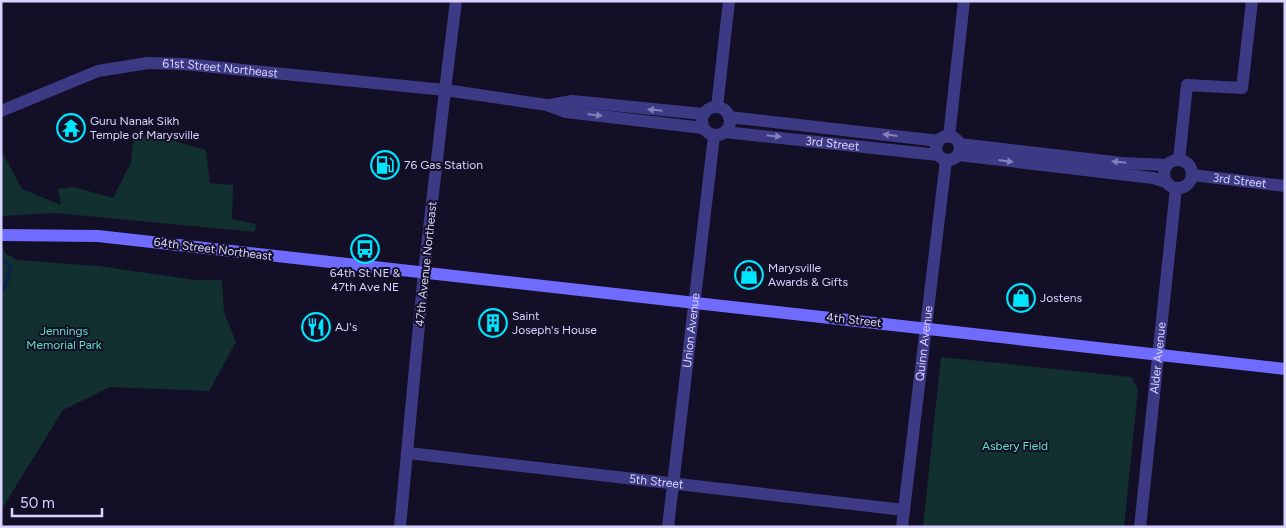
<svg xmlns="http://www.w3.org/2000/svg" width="1286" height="528" font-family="Figtree,sans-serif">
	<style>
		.green { fill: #12302f }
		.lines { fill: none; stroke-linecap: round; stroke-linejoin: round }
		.stream { stroke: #0c2248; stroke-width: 4 }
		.minor { stroke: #3d3a85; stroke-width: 12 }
		.tertiary { stroke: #3d3a85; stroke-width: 12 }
		.secondary { stroke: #6f6bff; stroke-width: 12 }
		.oneway { fill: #837fbc }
		.labels { text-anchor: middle; stroke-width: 4; stroke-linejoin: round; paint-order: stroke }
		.street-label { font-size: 12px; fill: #d9d4ff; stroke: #130f26 }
		.poi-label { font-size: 12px; fill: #d9d4ff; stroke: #130f26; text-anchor: start }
		.park-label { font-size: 12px; fill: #5fe0c0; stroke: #130f26 }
	</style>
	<rect width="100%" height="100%" fill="#130f26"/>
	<g class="green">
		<path d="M134 134 160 137 206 150 210 183 233 185 232 219 256 224 255 232 55 213 1 216V150L22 189 61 205 58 189 74 187 113 198 131 162Z"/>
		<path d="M1 242 5 253 17 260 99 266 195 280H222L224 312 236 342 209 391 110 387 63 410 3 507 1 516Z"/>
		<path d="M941 357 1131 377 1138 390 1124 527H923Z"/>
	</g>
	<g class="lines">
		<path class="stream" d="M1 259 10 266 8 280 1 292"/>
		<g class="minor">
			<path d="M717 107 729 1"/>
			<path d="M949 137 964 1"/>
			<path d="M1179 160 1187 85 1242 88 1252 1"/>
			<path d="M424 272 445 90"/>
			<path id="s1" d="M408 453 904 510"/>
			<path id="s2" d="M668 527 714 136"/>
			<path id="s3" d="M902 527 946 160"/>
			<path id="s4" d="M1140 527 1176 188"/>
		</g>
		<g class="tertiary">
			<path d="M445 90 456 1"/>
			<path d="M550 105 572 101 703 114"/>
			<circle cx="716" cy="121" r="14"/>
			<path id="s5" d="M1 111 98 71 148 63 184 64 445 90 547 105 566 112 703 128"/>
			<path d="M729 117 939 141"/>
			<path id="s6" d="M725 132 938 155"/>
			<circle cx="948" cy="148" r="12"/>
			<path d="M959 144 1122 163 1167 165"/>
			<path d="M958 155 1153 178 1166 182"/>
			<circle cx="1178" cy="174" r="14"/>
			<path id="s7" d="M1192 175 1285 186"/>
			<path d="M400 527 424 272"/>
		</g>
		<path class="secondary" d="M1 235 98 236 1285 369"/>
	</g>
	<defs><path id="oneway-solid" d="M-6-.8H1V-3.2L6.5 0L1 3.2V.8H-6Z" transform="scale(1.25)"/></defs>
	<g class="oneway">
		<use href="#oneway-solid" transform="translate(655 110) rotate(-174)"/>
		<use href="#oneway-solid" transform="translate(595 115) rotate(7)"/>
		<use href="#oneway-solid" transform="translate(890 135) rotate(-173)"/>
		<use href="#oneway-solid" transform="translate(774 136) rotate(6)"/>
		<use href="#oneway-solid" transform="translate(1006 161) rotate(7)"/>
		<use href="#oneway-solid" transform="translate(1119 162) rotate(-174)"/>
	</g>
	<defs>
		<symbol id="temple-ring" viewBox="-11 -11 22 22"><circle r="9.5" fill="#130f26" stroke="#00e5ff" stroke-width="1.5"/><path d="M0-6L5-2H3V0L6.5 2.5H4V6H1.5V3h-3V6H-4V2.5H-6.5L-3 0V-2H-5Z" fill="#00e5ff"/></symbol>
		<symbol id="fuel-ring" viewBox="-11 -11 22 22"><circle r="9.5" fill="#130f26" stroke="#00e5ff" stroke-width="1.5"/><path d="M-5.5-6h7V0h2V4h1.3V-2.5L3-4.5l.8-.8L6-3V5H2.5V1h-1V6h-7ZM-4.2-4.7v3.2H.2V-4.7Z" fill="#00e5ff"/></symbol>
		<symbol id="bus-ring" viewBox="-11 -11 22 22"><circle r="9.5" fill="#130f26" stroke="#00e5ff" stroke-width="1.5"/><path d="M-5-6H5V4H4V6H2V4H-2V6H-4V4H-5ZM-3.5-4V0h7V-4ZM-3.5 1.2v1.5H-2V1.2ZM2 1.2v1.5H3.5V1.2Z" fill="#00e5ff"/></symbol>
		<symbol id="shop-ring" viewBox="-11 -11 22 22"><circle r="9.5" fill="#130f26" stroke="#00e5ff" stroke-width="1.5"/><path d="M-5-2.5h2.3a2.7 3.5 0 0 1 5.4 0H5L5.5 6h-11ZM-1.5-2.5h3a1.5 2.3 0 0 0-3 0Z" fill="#00e5ff"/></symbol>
		<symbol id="building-ring" viewBox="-11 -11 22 22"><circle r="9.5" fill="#130f26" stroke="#00e5ff" stroke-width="1.5"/><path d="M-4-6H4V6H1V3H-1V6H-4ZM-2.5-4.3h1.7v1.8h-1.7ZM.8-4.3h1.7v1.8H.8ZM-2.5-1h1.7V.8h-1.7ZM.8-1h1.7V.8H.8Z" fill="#00e5ff"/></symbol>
		<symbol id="restaurant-ring" viewBox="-11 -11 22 22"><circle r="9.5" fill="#130f26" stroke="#00e5ff" stroke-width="1.5"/><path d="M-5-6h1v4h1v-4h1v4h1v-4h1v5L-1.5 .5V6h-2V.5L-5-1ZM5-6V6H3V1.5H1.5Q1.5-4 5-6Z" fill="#00e5ff"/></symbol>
	</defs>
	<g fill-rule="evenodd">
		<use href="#temple-ring" x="55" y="112" width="32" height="32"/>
		<use href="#fuel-ring" x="369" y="149" width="32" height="32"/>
		<use href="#bus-ring" x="349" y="233" width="32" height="32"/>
		<use href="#shop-ring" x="733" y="259" width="32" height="32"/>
		<use href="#shop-ring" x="1005" y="282" width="32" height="32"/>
		<use href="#building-ring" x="477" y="307" width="32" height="32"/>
		<use href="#restaurant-ring" x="300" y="311" width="32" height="32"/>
	</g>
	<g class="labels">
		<g class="street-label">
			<text dy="4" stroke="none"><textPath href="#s5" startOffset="228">61st Street Northeast</textPath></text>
			<text dy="4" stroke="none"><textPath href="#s6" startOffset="108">3rd Street</textPath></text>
			<text dy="4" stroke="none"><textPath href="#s7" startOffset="48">3rd Street</textPath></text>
			<text transform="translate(213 249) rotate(7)" y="4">64th Street Northeast</text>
			<text transform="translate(426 264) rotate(-84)" y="4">47th Avenue Northeast</text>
			<text transform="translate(854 320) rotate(6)" y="4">4th Street</text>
			<text dy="4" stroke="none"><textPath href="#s2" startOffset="198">Union Avenue</textPath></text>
			<text dy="4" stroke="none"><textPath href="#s3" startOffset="185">Quinn Avenue</textPath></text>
			<text dy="4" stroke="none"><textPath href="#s4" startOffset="170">Alder Avenue</textPath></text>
			<text dy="4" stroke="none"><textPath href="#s1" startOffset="250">5th Street</textPath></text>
		</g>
		<g class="poi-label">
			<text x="90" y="125">Guru Nanak Sikh<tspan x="90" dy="14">Temple of Marysville</tspan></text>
			<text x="404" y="169">76 Gas Station</text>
			<text x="768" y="272">Marysville<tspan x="768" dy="14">Awards &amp; Gifts</tspan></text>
			<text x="365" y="277" text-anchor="middle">64th St NE &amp;<tspan x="365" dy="14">47th Ave NE</tspan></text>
			<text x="1040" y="302">Jostens</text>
			<text x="512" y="320">Saint<tspan x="512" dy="14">Joseph's House</tspan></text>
			<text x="335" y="331">AJ's</text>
		</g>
		<g class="park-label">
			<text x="64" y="335">Jennings<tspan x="64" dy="14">Memorial Park</tspan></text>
			<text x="1015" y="450">Asbery Field</text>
		</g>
	</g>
	<rect width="1286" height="528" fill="none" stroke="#d9d4ff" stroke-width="5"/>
	<path d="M12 508v8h90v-8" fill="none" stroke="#d9d4ff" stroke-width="2.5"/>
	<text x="20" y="508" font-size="15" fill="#d9d4ff" stroke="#130f26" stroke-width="4" paint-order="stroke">50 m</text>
</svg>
